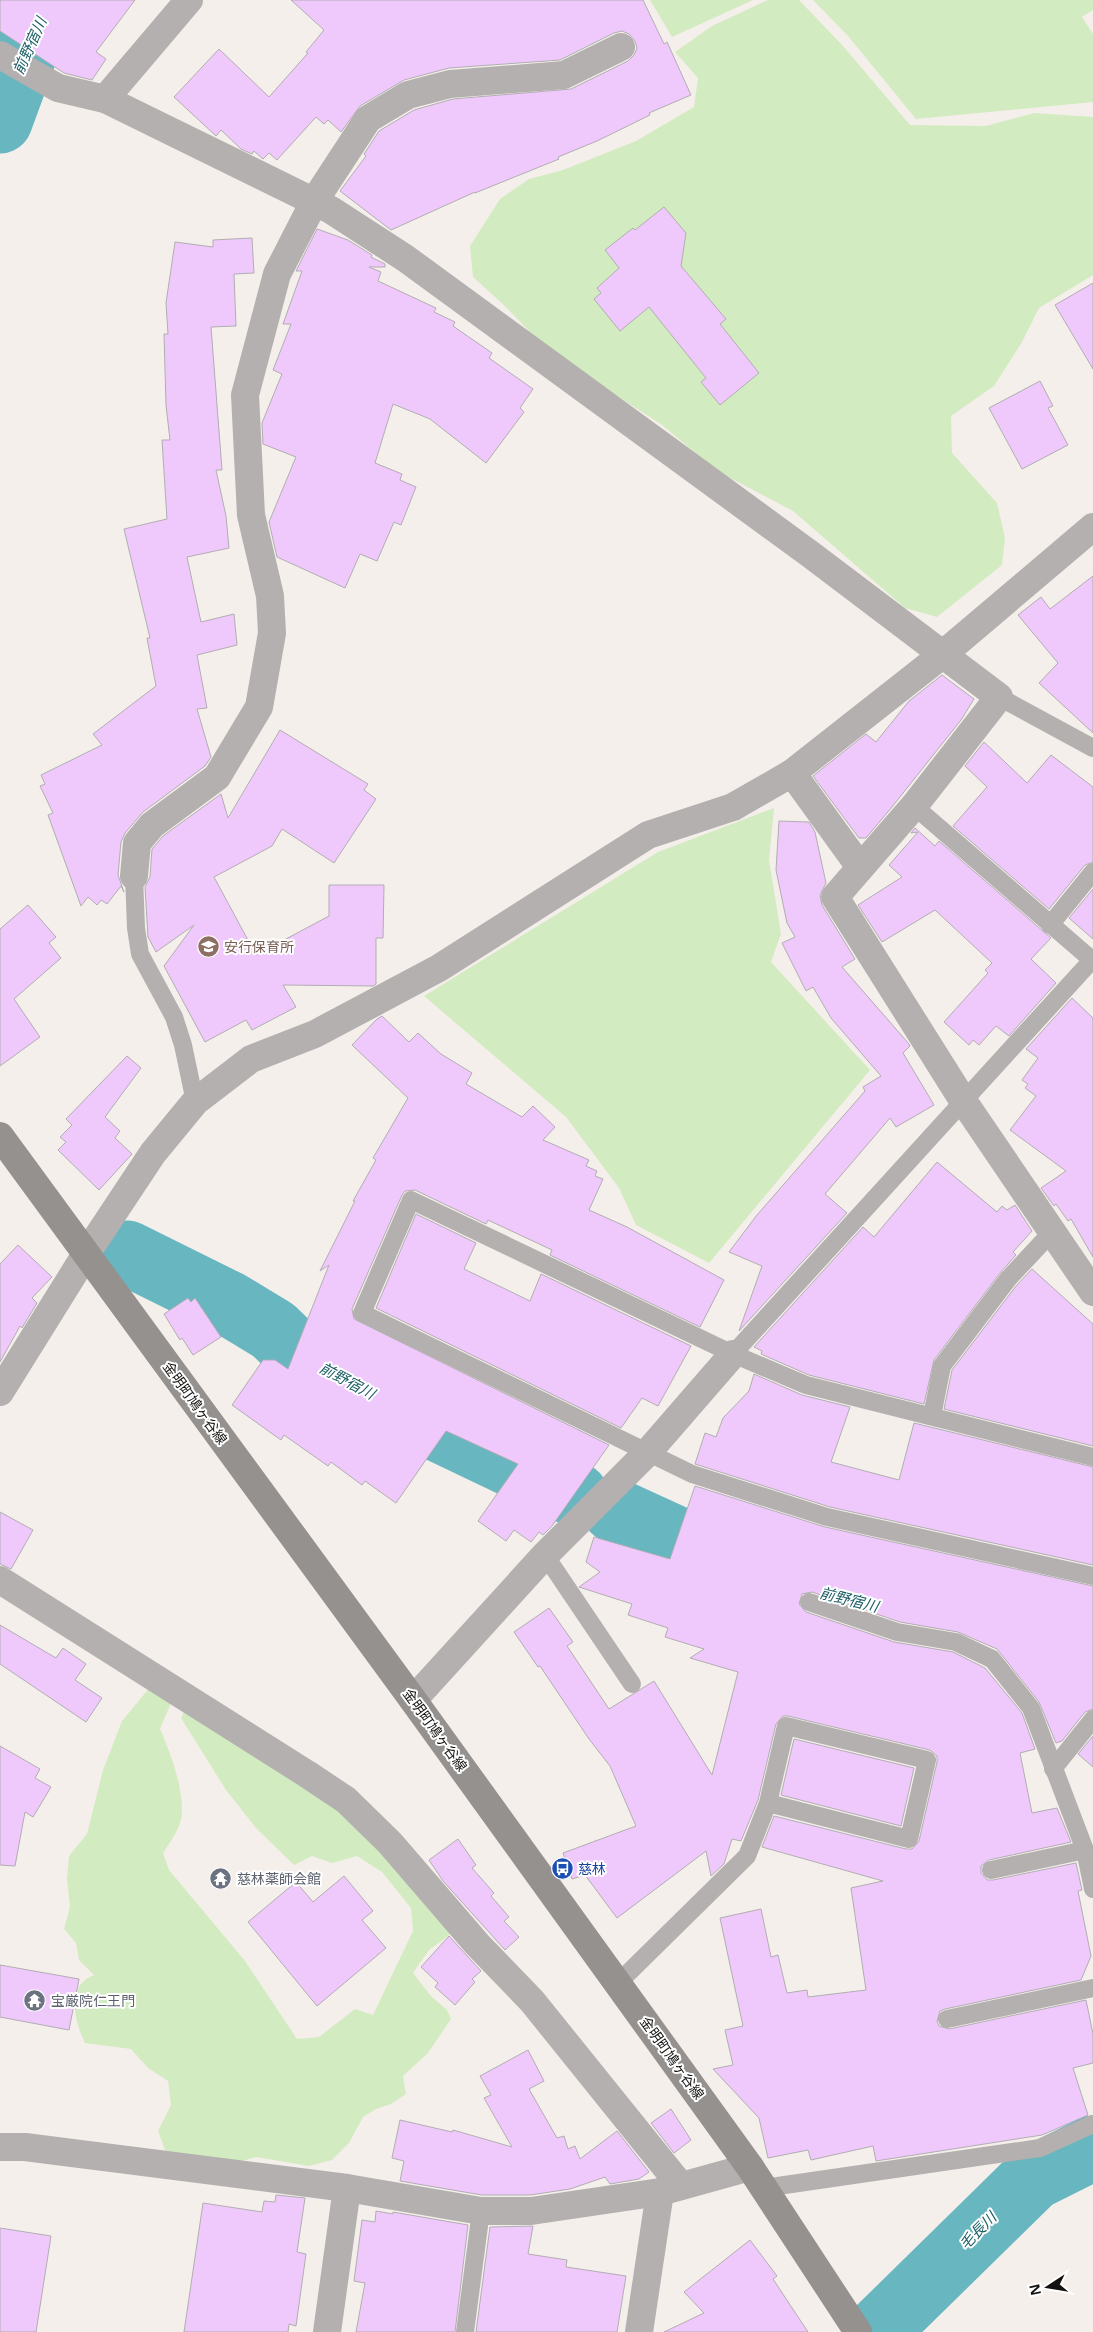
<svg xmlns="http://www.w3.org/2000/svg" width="1093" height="2332" font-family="'Noto Sans','Noto Sans JP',sans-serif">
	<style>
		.green { fill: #d3ebc0 }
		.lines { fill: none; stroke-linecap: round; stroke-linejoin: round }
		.river { stroke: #67b6c0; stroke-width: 65 }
		.building { fill: #f0c9fc; stroke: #b1adb2 }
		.lane { stroke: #b3b0af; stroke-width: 18 }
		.street { stroke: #b3b0af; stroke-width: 28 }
		.secondary { stroke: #94918f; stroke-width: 28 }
		.labels { text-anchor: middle; stroke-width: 4; stroke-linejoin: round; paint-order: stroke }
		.education-label { font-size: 14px; fill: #785e54; stroke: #fff; text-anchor: start }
		.street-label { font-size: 14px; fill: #131210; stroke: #fff }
		.transit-label { font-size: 14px; fill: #164399; stroke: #fff; text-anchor: start }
		.worship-label { font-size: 14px; fill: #5b616d; stroke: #fff; text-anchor: start }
		.water-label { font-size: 15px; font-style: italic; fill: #1a5d64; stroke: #fff }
	</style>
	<rect width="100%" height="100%" fill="#f5efeb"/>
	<g class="green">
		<path d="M650 0H753L672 37Z"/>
		<path d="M768 0H799L843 46 910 125 986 126 1034 113 1093 117V275L1039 308 1022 342 994 386 951 416 952 453 997 503 1005 538 1002 565 937 617 905 608 793 511 717 471 662 425 547 350 506 307 473 277 470 246 500 199 529 179 563 170 636 141 694 107 698 78 675 52 712 26Z"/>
		<path d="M813 0H1093V10L1082 17 1093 34V102L916 119 848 36Z"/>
		<path d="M774 808 769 860 781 934 771 962 870 1070 709 1263 636 1225 619 1188 566 1117 424 996 658 852Z"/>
		<path d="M151 1686 173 1698 160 1729C171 1754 182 1784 182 1811 182 1826 171 1841 163 1853L169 1870 245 1961 297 2039 319 2037 355 2009 373 2015 413 1931 411 1908 382 1872 357 1856 332 1863 312 1856 294 1865 256 1828 226 1790 181 1718 186 1707 349 1815 452 1933 429 1950 413 1973 431 1996 447 2010 451 2019 428 2053 403 2076 406 2094 391 2104 376 2109 363 2117 349 2143 332 2160 309 2166 256 2157 232 2164 186 2159 165 2150 158 2131 171 2105 168 2081 148 2068 131 2049 85 2043C77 2027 67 1995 84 1981 86 1978 91 1977 94 1975L79 1960 76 1943 64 1929 70 1907 67 1879 69 1856 87 1834 103 1770 122 1721Z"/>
	</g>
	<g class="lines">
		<g class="river">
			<path d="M0 121 29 42 52 0"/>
			<path d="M127 1253 230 1304 273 1330 299 1355 427 1424 576 1495"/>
			<path d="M614 1510 758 1576"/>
			<path d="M876 2332 1033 2178 1093 2148"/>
		</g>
	</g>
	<g class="building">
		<path d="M0 0H135L96 52 106 59 92 80 64 73 0 31Z"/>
		<path d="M291 0H643L664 44 667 42 691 95 649 113 650 115 597 141 558 157 559 159 475 193V192L391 230 340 191 366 156 364 154 379 131 414 110 453 99 571 89 628 61 634 55 637 48 635 41 629 34 622 31 614 33 560 60 449 68 404 80 360 106 341 132 328 120 324 124 316 117 277 160 269 153 263 159 254 151 252 154 241 149 221 130 216 136 174 97 219 49 269 97 308 53 306 52 324 30Z"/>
		<path d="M664 207 686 233 681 266 726 319 720 324 759 373 720 405 701 382 706 378 649 307 620 331 594 299 601 293 597 288 619 268 605 250 633 228 635 230Z"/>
		<path d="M317 229 348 240 372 255 371 257 385 264V267H369L381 272 378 281 436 308 434 312 455 322 453 326 492 353 489 358 533 389 520 408 524 412 486 463 430 419 393 404 375 463 402 474 400 480 416 487 401 525 394 522 377 561 360 554 345 588 277 557 269 522 296 457 263 444 262 423 282 374 273 370 291 324H283L302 271H296Z"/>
		<path d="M252 238 254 273 234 274 236 326 211 327 222 470H216L226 516 229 548 187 557 201 622 234 614 237 645 197 655 207 708 197 709 211 757 205 766 143 812 125 833 121 842 118 875 124 892 121 886 107 904 101 900 97 905 88 897 81 906 48 815 53 813 40 786 45 784 41 775 102 745 93 734 156 686 147 638H150L124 529 167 519 162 440H170L166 405 164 334H168L166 303 175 242 213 247V240Z"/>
		<path d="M1093 283V369L1055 305Z"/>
		<path d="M1040 381 1053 406 1048 408 1068 445 1022 469 989 408Z"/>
		<path d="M1093 576V733L1039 683 1058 663 1018 615 1041 597 1050 609Z"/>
		<path d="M942 675 974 699 961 720 892 807 866 838H859L813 776 866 734 876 742 909 701Z"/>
		<path d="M280 730 368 784 364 790 376 799 334 863 282 829 272 846 214 877 256 955 329 916V885H384L383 938H376V984L373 986 283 985 296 1007 252 1030 246 1020 205 1042 164 966 194 925 156 952 148 937 145 887 150 877 152 849 163 836 221 794 228 818Z"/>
		<path d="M984 742 1027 783 1051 755 1093 787V862L1085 865 1049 909 953 826 987 787 965 766Z"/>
		<path d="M779 821 809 822 815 832 826 883 820 895 822 905 855 959 842 967 909 1044 910 1046 903 1053 934 1105 896 1127 890 1118 825 1194 847 1213 739 1331 762 1266 729 1252 757 1215 865 1091 863 1087 881 1076 831 1018 813 987 806 991 782 943 795 937 787 923 776 870Z"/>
		<path d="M915 828 935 846 939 841 1051 938 1031 959 1056 983 1009 1036 996 1026 979 1045 973 1040 969 1045 944 1022 988 973 985 970 992 963 935 910 882 942 858 905 902 877 889 865 918 832 911 833Z"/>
		<path d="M1093 889V939L1069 918Z"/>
		<path d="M28 905 56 937 49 943 61 958 14 999 40 1037 0 1066V929Z"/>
		<path d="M1072 998 1093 1018V1257L1071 1219 1068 1221 1056 1204 1054 1206 1041 1188 1066 1171 1010 1130 1036 1096 1025 1088 1028 1084 1022 1080 1038 1058 1026 1049Z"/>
		<path d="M382 1016 409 1042 418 1033 441 1054 472 1073 466 1084 522 1117 533 1106 555 1127 543 1140 589 1160 586 1166 597 1171 595 1176 603 1179 589 1210 627 1227 724 1280 700 1327 550 1255 552 1250 488 1220 486 1224 415 1190 405 1191 402 1195 352 1309 354 1319 609 1445 552 1526 543 1535 539 1532 531 1542 514 1530 506 1541 478 1521 518 1464 446 1431 396 1503 365 1481 362 1485 331 1462 328 1466 284 1435 281 1440 232 1405 263 1360H275L288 1369 329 1265 320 1271 355 1201H353L376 1160 373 1158 408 1098 352 1045 377 1019Z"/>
		<path d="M127 1056 141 1068 105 1117 120 1131 115 1138 132 1154 99 1190 58 1150 66 1142 60 1137 72 1125 66 1119Z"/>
		<path d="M937 1162 997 1212 1002 1206 1007 1210 1015 1205 1032 1231 1013 1252 1016 1255 1000 1273 934 1360 924 1404 809 1375 761 1354 762 1351 754 1347 863 1227 874 1237Z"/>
		<path d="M416 1214 476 1243 464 1269 530 1301 541 1274 691 1346 658 1406 642 1398 621 1428 376 1308Z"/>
		<path d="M18 1245 52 1277 32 1298 37 1303 22 1328 20 1326 0 1362V1264Z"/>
		<path d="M1032 1269 1093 1324V1446L944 1409 952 1370 1016 1286Z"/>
		<path d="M188 1298 191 1302 195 1298 221 1337 193 1355 182 1338 180 1340 164 1314Z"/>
		<path d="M754 1374 802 1395 850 1407 831 1462 899 1480 914 1423 1093 1467V1565L830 1507 695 1464 705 1433 716 1437 723 1418 749 1391Z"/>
		<path d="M695 1486 825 1527 1093 1586V1709L1085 1712 1062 1741 1056 1743 1039 1702 997 1649 958 1632 900 1622 812 1592 802 1594 799 1604 806 1612 894 1642 953 1652 985 1668 1022 1713 1035 1749 1020 1753 1032 1813 1057 1808 1071 1842 989 1860 981 1866V1873L987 1880H993L1076 1863 1082 1890 1078 1891 1091 1956 1081 1980 945 2009 940 2011 937 2021 939 2026 949 2029 1086 2000 1093 2034V2063L1073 2068 1088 2115 1042 2135 876 2161 873 2146 811 2160 808 2150 768 2158 759 2118 713 2069 733 2065 725 2030 743 2026 720 1918 761 1909 771 1957 778 1955 787 1993 807 1990 808 1997 866 1990 851 1888 883 1881 762 1847 774 1816 906 1849H912L919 1841 937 1762V1756L930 1750 788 1716H783L776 1724 758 1800 741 1841 732 1839 724 1864 711 1876 706 1851 617 1918 585 1875 572 1879 563 1853 636 1826 610 1766 589 1739 540 1666 538 1667 514 1632 549 1608 573 1642 567 1646 609 1709 654 1681 712 1775 738 1672 690 1658 704 1649 665 1637 668 1628 628 1615 632 1604 579 1587 600 1572 586 1562 594 1537 670 1559Z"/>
		<path d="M0 1512 33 1530 11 1569 0 1564Z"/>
		<path d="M0 1625 56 1658 63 1648 86 1664 75 1680 102 1698 86 1722 0 1664Z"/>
		<path d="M1093 1736V1767L1078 1754Z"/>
		<path d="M794 1739 914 1768 901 1826 781 1795Z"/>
		<path d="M0 1746 40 1769 35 1778 51 1787 33 1817 25 1812 15 1866 0 1865Z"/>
		<path d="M458 1839 476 1865 472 1868 494 1893 491 1896 509 1917 504 1921 519 1937 505 1950 443 1881 429 1860Z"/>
		<path d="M344 1876 373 1911 362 1920 386 1948 317 2006 248 1922 296 1882 313 1902Z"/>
		<path d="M449 1936 481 1971 472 1979 475 1982 455 2005 435 1987 438 1983 421 1967Z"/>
		<path d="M0 1965 79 1979 69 2030 0 2017Z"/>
		<path d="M528 2050 544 2081 529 2089 557 2138 564 2136 568 2149 575 2146 580 2159 617 2131 649 2172 639 2179 610 2184 605 2177 570 2189 530 2195H482L400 2181 404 2161 392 2158 400 2120 452 2132 453 2130 512 2147 484 2098 491 2095 480 2076Z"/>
		<path d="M671 2109 691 2140 674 2153 651 2123Z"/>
		<path d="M276 2195 305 2198 297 2252 306 2254 296 2326 289 2324 288 2332H184L203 2203 262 2212 264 2201 275 2202Z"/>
		<path d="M376 2211 393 2214V2212L468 2225 455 2332H356L365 2283 354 2281 362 2220 375 2222Z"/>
		<path d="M533 2226 528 2254 567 2260 566 2267 626 2276 617 2332H476L490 2227Z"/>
		<path d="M0 2228 51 2236 36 2332H0Z"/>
		<path d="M750 2240 777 2276 773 2279 808 2332H664L704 2313 684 2292Z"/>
	</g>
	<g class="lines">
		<g class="lane">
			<path d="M999 697 1093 748"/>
			<path d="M134 876 136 928 140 954 174 1017 183 1045 195 1102"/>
			<path d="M1050 925 1093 872"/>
			<path d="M733 1354 1092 960 914 806"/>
			<path d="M932 1416 942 1366 1008 1279 1052 1232"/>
			<path d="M1093 1457 806 1385 733 1354 411 1200 362 1313 692 1474 827 1517 1093 1576"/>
			<path d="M545 1555 632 1684"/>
			<path d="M809 1602 897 1632 956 1642 992 1659 1031 1708 1085 1850 1093 1889"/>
			<path d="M1053 1769 1093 1719"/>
			<path d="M991 1870 1085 1850"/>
			<path d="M618 1983 747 1856 768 1803 786 1726 927 1760 909 1839 768 1803"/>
			<path d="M947 2019 1093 1988"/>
			<path d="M764 2188 1040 2148 1093 2124"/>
			<path d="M465 2332 481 2211"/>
		</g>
		<g class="street">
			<path d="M0 55 58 88 105 99 331 210 405 258 810 554 999 697 914 806 835 897 964 1102 1093 1292"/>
			<path d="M105 99 189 0"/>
			<path d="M792 773 860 867"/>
			<path d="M134 876 137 843 152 825 217 777 259 707 272 633 270 596 251 515 245 395 277 274 315 200 368 119 408 95 450 84 564 75 621 47"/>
			<path d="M0 1392 86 1254 153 1153 195 1102 251 1059 315 1034 439 968 648 835 733 807 792 773 942 655 1093 527"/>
			<path d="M0 1580 307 1774 346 1800 390 1843 477 1944 532 2001 681 2186"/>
			<path d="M413 1700 545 1555 648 1452 733 1354"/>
			<path d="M0 2147H25L347 2188 481 2211H531L660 2192 750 2167"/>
			<path d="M327 2332 347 2188"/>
			<path d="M639 2332 660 2192"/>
		</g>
		<path class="secondary" d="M0 1136 413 1700 750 2167 858 2332"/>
	</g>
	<defs>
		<symbol id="school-disc" viewBox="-11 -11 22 22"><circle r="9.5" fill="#8d6e63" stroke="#fff"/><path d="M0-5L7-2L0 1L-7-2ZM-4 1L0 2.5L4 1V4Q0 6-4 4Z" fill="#fff"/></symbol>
		<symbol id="bus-disc" viewBox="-11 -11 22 22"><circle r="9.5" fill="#1a4fb4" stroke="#fff"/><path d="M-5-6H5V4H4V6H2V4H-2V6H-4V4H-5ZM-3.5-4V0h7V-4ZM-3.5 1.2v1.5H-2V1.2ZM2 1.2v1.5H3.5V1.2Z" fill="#fff"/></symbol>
		<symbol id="temple-disc" viewBox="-11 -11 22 22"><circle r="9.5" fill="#6b7280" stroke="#fff"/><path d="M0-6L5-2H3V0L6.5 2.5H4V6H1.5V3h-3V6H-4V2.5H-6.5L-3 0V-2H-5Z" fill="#fff"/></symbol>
	</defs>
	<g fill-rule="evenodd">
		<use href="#school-disc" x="196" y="934" width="25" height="25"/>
		<use href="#bus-disc" x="550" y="1856" width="25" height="25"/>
		<use href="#temple-disc" x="208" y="1866" width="25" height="25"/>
		<use href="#temple-disc" x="22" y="1988" width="25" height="25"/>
	</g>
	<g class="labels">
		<g class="education-label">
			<text x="224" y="952">安行保育所</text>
		</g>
		<g class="street-label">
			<text transform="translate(195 1403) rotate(54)" y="5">金明町鳩ヶ谷線</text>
			<text transform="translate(435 1730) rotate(54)" y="5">金明町鳩ヶ谷線</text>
			<text transform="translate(672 2058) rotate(54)" y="5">金明町鳩ヶ谷線</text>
		</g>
		<g class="transit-label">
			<text x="578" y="1874">慈林</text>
		</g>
		<g class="worship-label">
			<text x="237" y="1884">慈林薬師会館</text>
			<text x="51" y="2006">宝厳院仁王門</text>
		</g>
		<g class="water-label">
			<text transform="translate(30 46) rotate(-66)" y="5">前野宿川</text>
			<text transform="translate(347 1381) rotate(28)" y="5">前野宿川</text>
			<text transform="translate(849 1600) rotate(14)" y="5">前野宿川</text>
			<text transform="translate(978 2231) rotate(-45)" y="5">毛長川</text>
		</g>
	</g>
	<g transform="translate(1048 2287) rotate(258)" stroke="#ffffff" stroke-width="4" paint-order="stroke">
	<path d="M0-4L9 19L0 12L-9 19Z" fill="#131210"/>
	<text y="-8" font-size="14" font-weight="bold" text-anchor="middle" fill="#131210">N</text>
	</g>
</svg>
